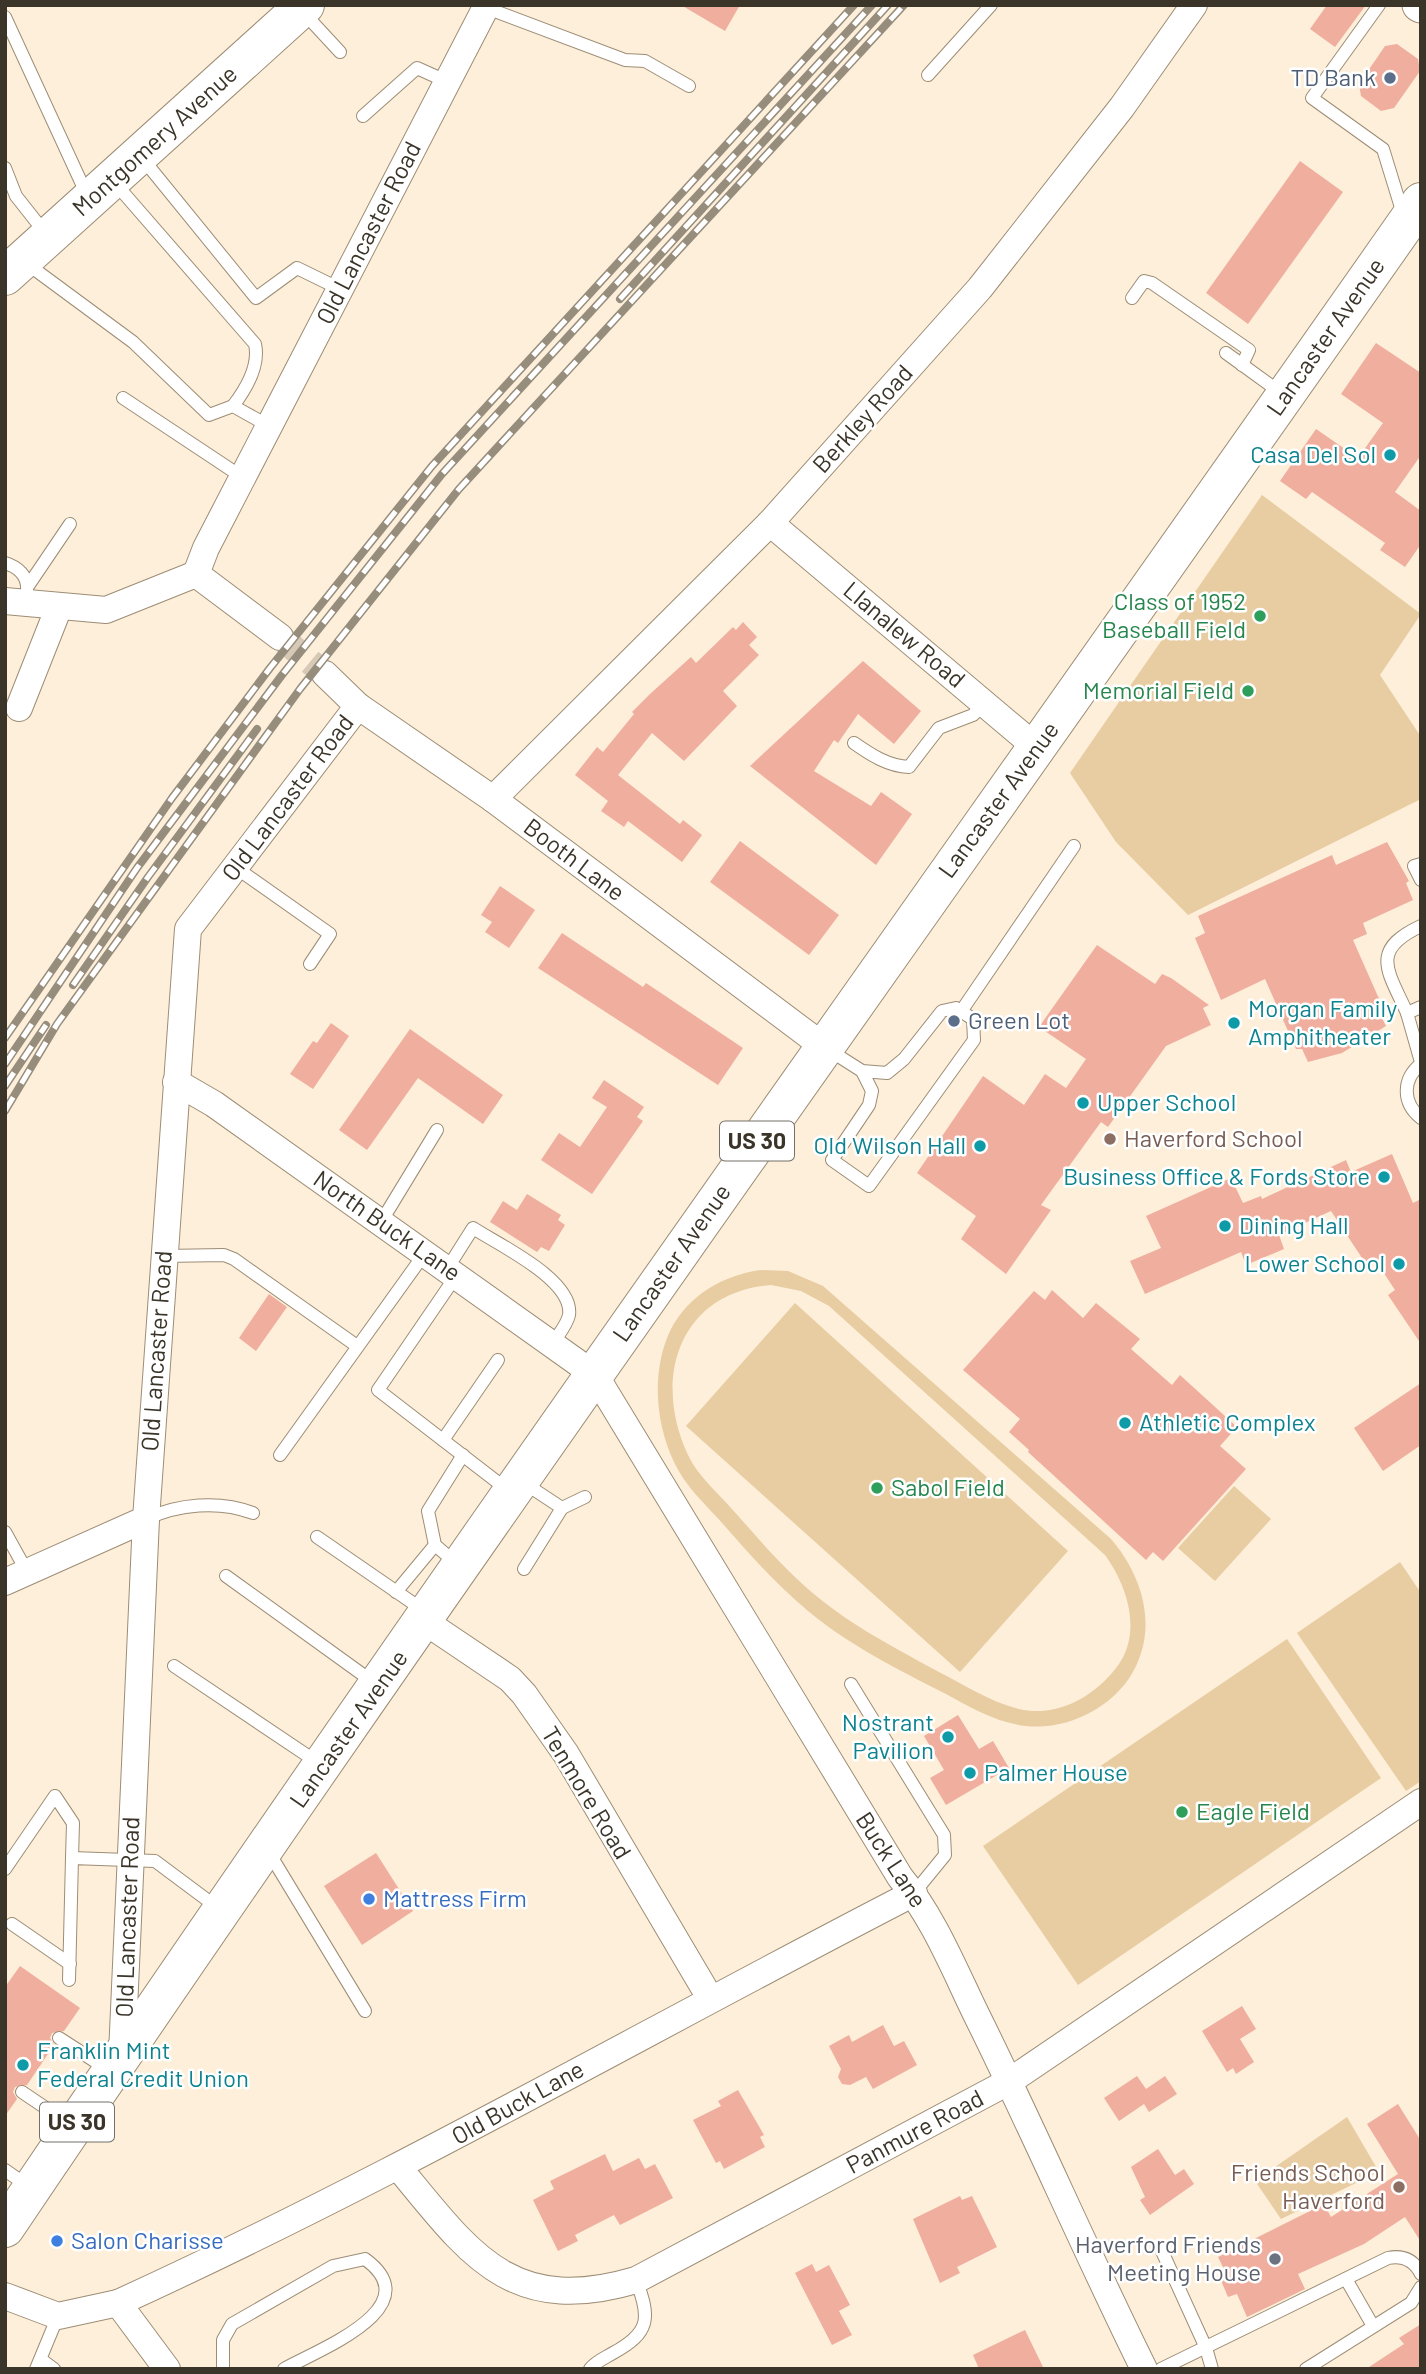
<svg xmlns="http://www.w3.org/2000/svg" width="1426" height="2374" font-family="Barlow,sans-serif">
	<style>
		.green { fill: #e8cca2; fill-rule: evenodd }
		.building { fill: #f0ae9e }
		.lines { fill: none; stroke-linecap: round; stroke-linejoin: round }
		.minor-tunnel { stroke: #d6cab7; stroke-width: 26; stroke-dasharray: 26 13; stroke-linecap: butt }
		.service-casing { stroke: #9d8d75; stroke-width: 14 }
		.minor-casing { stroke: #9d8d75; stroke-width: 28 }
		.tertiary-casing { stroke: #9d8d75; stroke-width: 35 }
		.primary-casing { stroke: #9d8d75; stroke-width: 40 }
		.trunk-casing { stroke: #9d8d75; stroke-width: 40 }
		.service { stroke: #fff; stroke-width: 12 }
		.minor { stroke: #fff; stroke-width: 26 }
		.tertiary { stroke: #fff; stroke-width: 33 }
		.primary { stroke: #fff; stroke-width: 38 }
		.trunk { stroke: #fff; stroke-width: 38 }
		.rail-casing { stroke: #978d7d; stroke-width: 8 }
		.rail { stroke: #fff; stroke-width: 5; stroke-dasharray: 16; stroke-linecap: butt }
		.service-dot { fill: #5c6f8a; stroke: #fff; stroke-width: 2.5 }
		.culture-dot { fill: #0f9aa8; stroke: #fff; stroke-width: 2.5 }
		.leisure-dot { fill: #2e9e5b; stroke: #fff; stroke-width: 2.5 }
		.education-dot { fill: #8d6e63; stroke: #fff; stroke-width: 2.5 }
		.shop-dot { fill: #3f7fe0; stroke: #fff; stroke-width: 2.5 }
		.worship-dot { fill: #6b7280; stroke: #fff; stroke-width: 2.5 }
		.labels { text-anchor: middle; stroke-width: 5; stroke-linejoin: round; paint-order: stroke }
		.shield { fill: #fff; stroke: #757169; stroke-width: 2 }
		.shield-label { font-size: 23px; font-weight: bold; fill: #3a3429 }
		.service-label { font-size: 24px; fill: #4e5e75; stroke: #fff; text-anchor: end }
		.street-label { font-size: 24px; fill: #3a3429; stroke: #fff }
		.culture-label { font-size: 24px; fill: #0d838f; stroke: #fff; text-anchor: start }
		.leisure-label { font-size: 24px; fill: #27864d; stroke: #fff; text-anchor: end }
		.education-label { font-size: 24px; fill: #785e54; stroke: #fff; text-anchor: start }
		.shop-label { font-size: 24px; fill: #366cbe; stroke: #fff; text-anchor: start }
		.worship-label { font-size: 24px; fill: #5b616d; stroke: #fff; text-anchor: end }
	</style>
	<rect width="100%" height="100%" fill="#fdefda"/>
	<g class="green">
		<path d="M1262 495 1421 614 1380 675 1421 737V799L1188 915 1116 842 1070 773Z"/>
		<path d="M760 1270 788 1271 823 1286 1111 1539C1141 1574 1157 1622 1136 1666 1118 1705 1069 1731 1026 1726 997 1723 970 1707 944 1693 897 1669 849 1645 808 1611 777 1585 750 1555 723 1524 706 1505 685 1486 674 1462 655 1422 651 1370 671 1329 689 1295 722 1276 760 1270ZM771 1285 801 1291 829 1306 1105 1555C1128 1587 1143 1634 1116 1668 1094 1697 1056 1718 1019 1709 990 1702 963 1684 937 1671 888 1644 837 1618 796 1578 773 1557 753 1532 731 1508 717 1492 697 1475 688 1455 652 1379 679 1292 771 1285Z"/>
		<path d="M795 1303 1068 1551 960 1672 686 1426Z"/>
		<path d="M1234 1486 1271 1519 1215 1581 1178 1548Z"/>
		<path d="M1400 1562 1421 1593V1781L1406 1791 1297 1633Z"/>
		<path d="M1287 1639 1381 1778 1078 1985 983 1846Z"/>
		<path d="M1347 2117 1379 2172 1281 2219 1255 2181Z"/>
	</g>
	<g class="building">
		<path d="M681 5H740L725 31Z"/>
		<path d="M1327 5H1366L1335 47 1310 29Z"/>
		<path d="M1397 44 1418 59 1420 71 1394 108 1381 111 1361 96 1359 84 1385 46Z"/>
		<path d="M1300 161 1343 192 1248 324 1206 293Z"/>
		<path d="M1376 343 1421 373V455L1395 492 1421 511V544L1405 567 1380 550 1385 543 1312 492 1306 499 1280 481 1316 429 1358 458 1383 423 1341 394Z"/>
		<path d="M743 622 757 637 749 645 759 655 723 691 737 706 684 761 652 733 618 775 680 824 683 820 702 835 682 862 628 821 624 827 601 811 608 801 575 775 597 747 603 752 634 714 632 712 650 694 691 657 696 663 733 627 736 630Z"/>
		<path d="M863 661 921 711 894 744 858 714 838 743 834 740 814 771 871 806 881 792 912 814 876 865 750 766Z"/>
		<path d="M740 841 839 915 809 955 710 882Z"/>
		<path d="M1387 842 1409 881 1406 883 1413 900 1363 923 1367 934 1353 940 1384 1010 1380 1014 1386 1026 1342 1053 1308 1062 1302 1049H1296L1265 979 1221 1000 1195 938 1205 933 1198 916 1332 855 1336 865Z"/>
		<path d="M500 886 535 910 509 948 485 932 492 922 481 915Z"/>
		<path d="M562 933 643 987 646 983 743 1048 718 1085 538 968Z"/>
		<path d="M1097 945 1155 984 1162 974 1171 978 1209 1005 1203 1008 1211 1025 1166 1046 1108 1127 1101 1122 1041 1205 1051 1210 1006 1274 961 1239 976 1216 917 1173 983 1076 1024 1105 1045 1074 1066 1088 1086 1059 1039 1027Z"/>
		<path d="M331 1023 349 1036 313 1089 290 1074 313 1041 317 1043Z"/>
		<path d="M410 1029 503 1095 483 1124 418 1078 367 1150 339 1130Z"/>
		<path d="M604 1080 644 1107 637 1117 643 1121 592 1194 541 1160 559 1133 580 1147 607 1107 592 1098Z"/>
		<path d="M1392 1154 1413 1203 1421 1199V1344L1388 1295 1395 1290 1376 1261 1368 1267 1331 1211 1279 1235 1284 1249 1246 1265 1241 1252 1145 1294 1130 1261 1161 1248 1146 1216 1231 1178 1243 1203 1261 1196 1262 1199 1346 1160 1351 1172Z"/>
		<path d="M527 1194 561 1215 558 1220 565 1225 549 1251 541 1247 537 1252 490 1222 503 1201 517 1210Z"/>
		<path d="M1052 1290 1083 1318 1096 1303 1140 1339 1131 1349 1172 1385 1180 1375 1237 1427 1220 1446 1246 1469 1163 1561 1153 1552 1146 1560 1028 1452 1029 1450 1009 1432 1020 1419 963 1370 1034 1291 1045 1300Z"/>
		<path d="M269 1294 287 1307 256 1351 239 1338Z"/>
		<path d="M1421 1383V1445L1383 1471 1354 1428Z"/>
		<path d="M958 1715 979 1749 993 1741 1009 1768 946 1805 930 1778 944 1770 924 1736Z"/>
		<path d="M376 1853 413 1911 362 1945 324 1886Z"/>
		<path d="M20 1966 80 2008 64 2031 52 2033 50 2038 54 2045 27 2085 15 2087 13 2092 17 2099 5 2116V1987Z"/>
		<path d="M1242 2006 1256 2029 1240 2039 1254 2062 1236 2074 1233 2068 1227 2072 1202 2031Z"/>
		<path d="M883 2025 894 2046 904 2041 917 2065 873 2089 866 2077 850 2085 842 2084 838 2077 841 2069 829 2046 849 2035 852 2042Z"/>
		<path d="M1137 2076 1146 2089 1165 2076 1177 2094 1149 2112 1144 2104 1119 2121 1104 2098Z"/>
		<path d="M738 2090 764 2135 760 2137 765 2147 724 2169 720 2161 716 2163 693 2120 721 2106 718 2101Z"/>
		<path d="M1398 2104 1421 2141V2242L1405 2217 1364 2244 1298 2274 1305 2289 1247 2317 1237 2294 1228 2297 1220 2278 1227 2275 1218 2257 1324 2204 1331 2217 1398 2174 1367 2124Z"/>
		<path d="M1158 2149 1175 2175 1184 2169 1194 2184 1150 2215 1140 2200 1145 2197 1131 2167Z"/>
		<path d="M605 2154 613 2171 639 2158 645 2169 655 2164 673 2198 620 2225 614 2215 575 2235 578 2241 558 2251 533 2200 554 2189 550 2181Z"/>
		<path d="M960 2196 962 2200 972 2196 997 2247 957 2267 960 2273 940 2283 913 2219Z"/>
		<path d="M812 2264 816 2272 829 2265 850 2305 839 2311 852 2335 832 2345 795 2273Z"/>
		<path d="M1421 2324V2369H1366L1404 2344 1399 2338Z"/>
		<path d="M1025 2330 1044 2369H979L973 2355Z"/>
	</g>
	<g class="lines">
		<path class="minor-tunnel" d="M280 637 325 674"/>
		<defs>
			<g id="service">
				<path d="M1379 5 1312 98 1383 149 1403 214"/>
				<path d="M484 7 625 60 645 61 689 86"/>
				<path d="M303 12 340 52"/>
				<path d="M5 17 87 195"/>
				<path d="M928 75 991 5"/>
				<path d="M363 116 417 68 448 82"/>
				<path d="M142 158 256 298 297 268 340 289"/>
				<path d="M5 168 16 196 46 234"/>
				<path d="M114 182 255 344C260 366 246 389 233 406"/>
				<path d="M26 263 133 342 209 415 233 406 269 426"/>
				<path d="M1132 298 1144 281 1152 283 1249 350 1242 365"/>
				<path d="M1226 353 1281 393"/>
				<path d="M123 398 242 477"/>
				<path d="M5 563C18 567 28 576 27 590"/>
				<path d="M28 586 70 524"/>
				<path d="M854 743C871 755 888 766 909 767L939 728 973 715 985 703"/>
				<path d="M1421 864 1414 866 1421 880"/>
				<path d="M235 867 330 934 310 964"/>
				<path d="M1421 926C1369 950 1388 971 1407 1013L1421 1007"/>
				<path d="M962 1010 1074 846"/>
				<path d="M1407 1013 1421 1062"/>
				<path d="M829 1050 862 1071 887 1073 904 1059 942 1011 956 1008 973 1019 974 1040 869 1186 832 1160 869 1105 872 1091 862 1071"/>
				<path d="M1421 1064C1402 1079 1402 1103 1421 1118"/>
				<path d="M381 1222 437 1130"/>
				<path d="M164 1256 224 1255 234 1259 357 1346"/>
				<path d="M447 1269 473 1228C499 1245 574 1280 569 1315 567 1325 558 1335 553 1343"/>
				<path d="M456 1276 378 1390 509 1491"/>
				<path d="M443 1440 498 1360"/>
				<path d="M280 1455 425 1253"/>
				<path d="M562 1508 585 1497"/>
				<path d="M146 1519C178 1504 219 1500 253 1513"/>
				<path d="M5 1532 26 1570"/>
				<path d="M317 1537 423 1610"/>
				<path d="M457 1564 435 1545 428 1511 463 1455"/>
				<path d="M524 1569 562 1508 524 1483"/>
				<path d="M226 1576 373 1682"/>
				<path d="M396 1592 435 1545"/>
				<path d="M174 1666 320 1764"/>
				<path d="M851 1684 944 1835 945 1855 914 1893"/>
				<path d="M268 1851 365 2011"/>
				<path d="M5 1869 55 1796 73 1823 72 1858"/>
				<path d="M12 1924 70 1964"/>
				<path d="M69 1980 72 1858 155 1861 218 1908"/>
				<path d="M59 2038 107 2069"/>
				<path d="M22 2092 71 2125"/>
				<path d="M5 2170 29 2187"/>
				<path d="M1161 2249 1206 2348 1212 2369"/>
				<path d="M1346 2279 1373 2326"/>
				<path d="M42 2360 54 2369"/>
				<path d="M36 2369 58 2316"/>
				<path d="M223 2369V2340L232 2324 333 2266 365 2259C431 2307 320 2349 284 2369"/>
				<path d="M590 2369C596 2361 605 2358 613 2353 650 2333 651 2318 636 2280"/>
				<path d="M1161 2369 1388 2258C1403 2255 1414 2260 1421 2274"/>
				<path d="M1306 2369 1411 2303 1421 2287"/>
			</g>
			<g id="minor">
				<path d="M770 523 1037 748"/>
				<path d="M196 574 206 548 487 5"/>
				<path d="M5 601 106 610 196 574 280 637"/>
				<path d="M325 674 358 706 493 799 823 1046"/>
				<path d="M19 708 59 607"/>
				<path d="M493 799 770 523 980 288 1122 107 1194 5"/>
				<path d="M176 1082 214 1104 595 1375 900 1877C934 1918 954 1969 977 2016 1035 2133 1086 2252 1144 2369"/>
				<path d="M5 1582 146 1519"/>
				<path d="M424 1621 510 1679 524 1694 566 1754 710 1998"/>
				<path d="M122 2054 146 1519 188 929 358 706"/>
				<path d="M399 2168C470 2254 511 2317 636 2280L1010 2081 1421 1802"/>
				<path d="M5 2296 58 2316 118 2303 167 2369"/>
				<path d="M118 2303C390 2179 648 2030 914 1893"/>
			</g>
			<path id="tertiary" d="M1419 5 1421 6"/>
			<path id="primary" d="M5 276 305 5"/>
			<path id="trunk" d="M5 2228C466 1545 948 877 1421 202"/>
		</defs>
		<use href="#service" class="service-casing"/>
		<use href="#minor" class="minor-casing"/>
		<use href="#tertiary" class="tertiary-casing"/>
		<use href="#primary" class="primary-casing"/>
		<use href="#trunk" class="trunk-casing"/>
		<use href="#service" class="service"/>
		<use href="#minor" class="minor"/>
		<use href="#tertiary" class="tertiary"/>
		<use href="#primary" class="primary"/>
		<use href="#trunk" class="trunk"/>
		<defs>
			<g id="rail">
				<path d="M620 299 888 5"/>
				<path d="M73 985 148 877 257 729"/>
				<path d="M5 1038 172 798 270 668 432 466 854 5"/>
				<path d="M5 1064 137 868 282 675 442 474 872 5"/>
				<path d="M5 1086 46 1025"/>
				<path d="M5 1111 57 1024 300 689 459 489 904 5"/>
			</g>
		</defs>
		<use href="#rail" class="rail-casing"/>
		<use href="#rail" class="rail"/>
	</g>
	<g class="service-dot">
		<circle cx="1390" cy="78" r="7"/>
		<circle cx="954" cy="1021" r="7"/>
	</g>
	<g class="culture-dot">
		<circle cx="1390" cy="455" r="7"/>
		<circle cx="1234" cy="1023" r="7"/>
		<circle cx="1083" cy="1103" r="7"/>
		<circle cx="980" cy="1146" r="7"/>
		<circle cx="1384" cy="1177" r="7"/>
		<circle cx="1225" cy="1226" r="7"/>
		<circle cx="1399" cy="1264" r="7"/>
		<circle cx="1125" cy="1423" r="7"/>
		<circle cx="948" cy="1737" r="7"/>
		<circle cx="970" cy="1773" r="7"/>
		<circle cx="23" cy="2065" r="7"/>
	</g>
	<g class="leisure-dot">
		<circle cx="1260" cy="616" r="7"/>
		<circle cx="1248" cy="691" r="7"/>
		<circle cx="877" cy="1488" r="7"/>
		<circle cx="1182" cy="1812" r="7"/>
	</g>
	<g class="education-dot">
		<circle cx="1110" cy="1139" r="7"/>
		<circle cx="1399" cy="2187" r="7"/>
	</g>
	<g class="shop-dot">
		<circle cx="369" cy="1899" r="7"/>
		<circle cx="57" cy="2241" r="7"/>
	</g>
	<circle class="worship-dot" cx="1275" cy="2259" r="7"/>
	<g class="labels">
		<g class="shield">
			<rect x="720" y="1121.5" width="74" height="39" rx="5"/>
			<rect x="40" y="2102.5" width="74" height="39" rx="5"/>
		</g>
		<g class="shield-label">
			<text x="757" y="1149">US 30</text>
			<text x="77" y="2130">US 30</text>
		</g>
		<g class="service-label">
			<text x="1376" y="86">TD Bank</text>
			<text x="968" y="1029" text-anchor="start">Green Lot</text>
		</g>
		<g class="street-label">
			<text transform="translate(155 141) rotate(-42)" y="8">Montgomery Avenue</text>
			<text transform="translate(369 233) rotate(-63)" y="8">Old Lancaster Road</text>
			<text transform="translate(1326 337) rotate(-55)" y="8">Lancaster Avenue</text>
			<text transform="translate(863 419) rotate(-48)" y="8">Berkley Road</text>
			<text transform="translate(904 635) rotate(40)" y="8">Llanalew Road</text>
			<text transform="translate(288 798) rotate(-53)" y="8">Old Lancaster Road</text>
			<text transform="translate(999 800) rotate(-54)" y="8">Lancaster Avenue</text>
			<text transform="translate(574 860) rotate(37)" y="8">Booth Lane</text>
			<text transform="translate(387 1226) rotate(35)" y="8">North Buck Lane</text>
			<text transform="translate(672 1263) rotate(-55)" y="8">Lancaster Avenue</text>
			<text transform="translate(157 1351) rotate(-86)" y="8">Old Lancaster Road</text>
			<text transform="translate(349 1729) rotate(-55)" y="8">Lancaster Avenue</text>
			<text transform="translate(586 1793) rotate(59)" y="8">Tenmore Road</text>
			<text transform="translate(891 1860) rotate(57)" y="8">Buck Lane</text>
			<text transform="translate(128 1917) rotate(-88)" y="8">Old Lancaster Road</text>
			<text transform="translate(518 2103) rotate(-29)" y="8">Old Buck Lane</text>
			<text transform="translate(915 2132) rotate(-28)" y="8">Panmure Road</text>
		</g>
		<g class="culture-label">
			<text x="1376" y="463" text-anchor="end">Casa Del Sol</text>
			<text x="1248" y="1017">Morgan Family<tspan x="1248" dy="28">Amphitheater</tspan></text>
			<text x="1097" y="1111">Upper School</text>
			<text x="966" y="1154" text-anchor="end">Old Wilson Hall</text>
			<text x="1370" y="1185" text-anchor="end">Business Office &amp; Fords Store</text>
			<text x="1239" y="1234">Dining Hall</text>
			<text x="1385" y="1272" text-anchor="end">Lower School</text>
			<text x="1139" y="1431">Athletic Complex</text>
			<text x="934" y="1731" text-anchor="end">Nostrant<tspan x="934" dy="28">Pavilion</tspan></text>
			<text x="984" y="1781">Palmer House</text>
			<text x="37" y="2059">Franklin Mint<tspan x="37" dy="28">Federal Credit Union</tspan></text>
		</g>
		<g class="leisure-label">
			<text x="1246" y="610">Class of 1952<tspan x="1246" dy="28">Baseball Field</tspan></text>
			<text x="1234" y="699">Memorial Field</text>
			<text x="891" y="1496" text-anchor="start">Sabol Field</text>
			<text x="1196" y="1820" text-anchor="start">Eagle Field</text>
		</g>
		<g class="education-label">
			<text x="1124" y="1147">Haverford School</text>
			<text x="1385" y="2181" text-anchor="end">Friends School<tspan x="1385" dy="28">Haverford</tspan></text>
		</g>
		<g class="shop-label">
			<text x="383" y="1907">Mattress Firm</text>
			<text x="71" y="2249">Salon Charisse</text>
		</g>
		<g class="worship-label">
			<text x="1261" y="2253">Haverford Friends<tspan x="1261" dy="28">Meeting House</tspan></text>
		</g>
	</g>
	<rect width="1426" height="2374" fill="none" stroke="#3a3429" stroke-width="14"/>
</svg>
